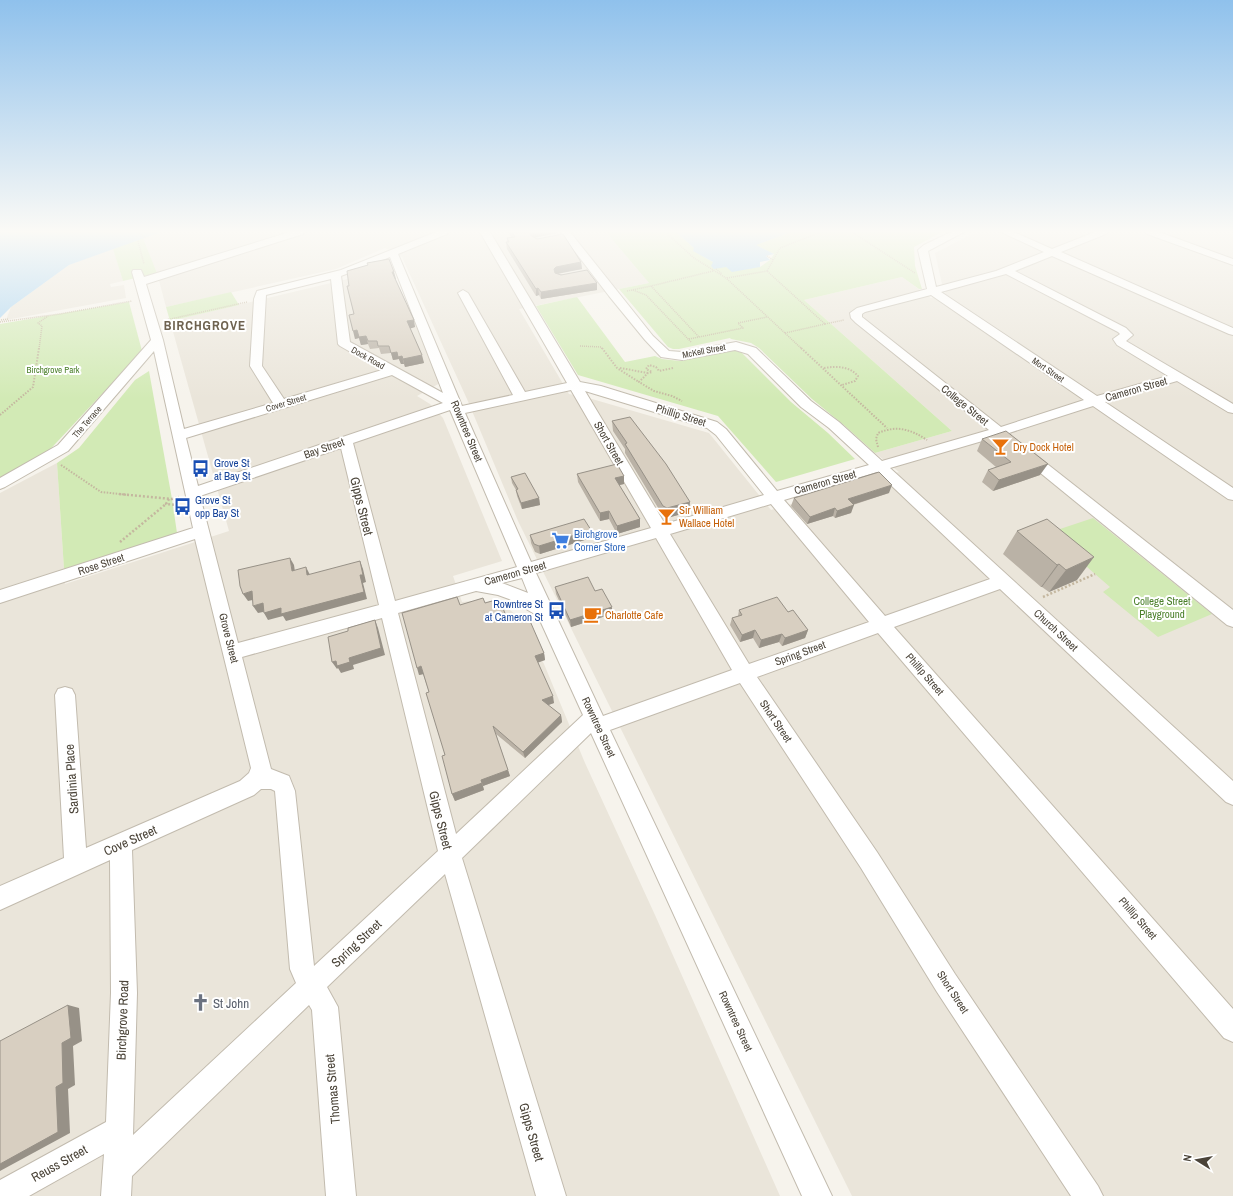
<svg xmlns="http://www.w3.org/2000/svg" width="1233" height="1196" font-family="'Archivo Narrow',sans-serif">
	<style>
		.residential { fill: #eae5da }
		.green { fill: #d2eab5 }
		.water { fill: #a9d4f2 }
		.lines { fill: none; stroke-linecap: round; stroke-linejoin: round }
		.minor-casing { stroke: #c2bbae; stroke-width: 2 }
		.path-far2 { stroke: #c4b79f; stroke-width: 1.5; stroke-dasharray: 1 1; stroke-linecap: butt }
		.path-far1 { stroke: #c4b79f; stroke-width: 2; stroke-dasharray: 1.5 1.5; stroke-linecap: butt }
		.path { stroke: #c4b79f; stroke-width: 2.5; stroke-dasharray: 2 2; stroke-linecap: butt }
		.minor { fill: #fff; fill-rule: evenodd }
		.wall { fill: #bab2a6 }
		.shaded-wall { fill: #979187 }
		.building { fill: #d8cfc1; stroke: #979187 }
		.labels { text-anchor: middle; stroke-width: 4; stroke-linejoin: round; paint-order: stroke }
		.far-street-label { font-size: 9px; fill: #4b4439; stroke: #fff }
		.far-park-label { font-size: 9px; fill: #4a7f2a; stroke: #fff }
		.street-label { font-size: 11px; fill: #4b4439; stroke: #fff }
		.food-label { font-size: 11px; fill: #c56008; stroke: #fff; text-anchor: start }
		.transit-label { font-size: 11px; fill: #164399; stroke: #fff; text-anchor: start }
		.shop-label { font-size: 11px; fill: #366cbe; stroke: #fff; text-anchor: start }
		.park-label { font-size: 11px; fill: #4a7f2a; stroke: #fff }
		.far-district-label { font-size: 13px; font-weight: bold; letter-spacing: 1px; fill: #6e6250; stroke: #fff }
		.near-street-label { font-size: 13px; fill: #4b4439; stroke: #fff }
		.near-worship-label { font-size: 13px; fill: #5b616d; stroke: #fff; text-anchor: start }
	</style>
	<rect width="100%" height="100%" fill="#f6f3ec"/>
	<g class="residential">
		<path d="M161 232H606L649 283 519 309 569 394 592 399 709 433 771 510 899 472 875 453 952 431 804 300 902 277 931 298 946 292 942 284 935 253 976 232H1233V1196H852L518 521 467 399 402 257 385 248 336 269 166 307 157 273 143 238Z"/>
		<path d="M113 248 123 281 110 284 111 287 124 285 126 298 6 320 11 307 69 265Z"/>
		<path d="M352 278 396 279 440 383 417 396 430 404 443 418 502 561 453 576 462 602 472 601 495 602 505 606 521 619 544 664 585 763 655 915 780 1196H0V493L57 463 65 584 229 531 170 321Z"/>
	</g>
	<g class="green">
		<path d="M606 232H676L695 248 694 251 713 262 726 267H760L770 260 774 254 755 245 791 232H942L914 247 915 266 922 289H919L902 277 804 300 952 431 875 453 845 426 812 399 759 348 751 343 731 339 730 338 679 349H673L668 347 619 289 649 283Z"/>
		<path d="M143 238 157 273 123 281 113 249Z"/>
		<path d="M231 292 239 305 170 321 166 307Z"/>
		<path d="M577 297 625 362 655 356 662 359 680 361 731 350 741 352 791 402 828 433 855 459 776 482 718 416 578 375 536 306Z"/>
		<path d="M129 302 142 351 43 457 0 480V324Z"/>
		<path d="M149 371 172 499 177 533 64 569 57 463 79 448 135 380Z"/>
		<path d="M1093 518 1212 614 1158 637 1103 592 1110 587 1048 533Z"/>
	</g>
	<g class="water">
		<path d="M0 232H161L69 265 11 307 0 318Z"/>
		<path d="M676 232H791L756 245 774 254 766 256 770 260 760 262V267L732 272 726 267 714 269 711 266 713 262 693 251 694 248Z"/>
	</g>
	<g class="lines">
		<defs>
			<g id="minor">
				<path d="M290 232H305L303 234 146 284 163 340 184 429 273 403 250 366 254 299 257 291 341 270 436 232H449L447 234 398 254 462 406 513 395 458 293 463 290 468 293 525 392 567 383 480 232H490L580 382 601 386 717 422 726 429 777 491 869 465 829 428 801 407 748 354 735 350 682 360 661 357 645 340 609 296 560 232H570L653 336 669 351 682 352 736 342 756 348 811 401 839 422 882 461 989 430 856 323 851 318 850 313 857 308 927 289 918 250 924 245 951 232H964L928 251 936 287 996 271 1044 252 1001 232H1014L1052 249 1095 232H1108L1106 234 1061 252 1233 328V335L1229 334 1052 256 1015 271 1126 328 1133 335 1126 341 1233 404V413L1228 412 1177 381 1105 402 1233 488V500L1228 499 1093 406 1009 433 1011 436 1009 439 1004 440 996 437 890 468 1233 781V805L1226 802 1000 589 894 627 1233 1009V1042L1224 1038 878 633 757 677 877 852 955 974 1098 1186 1103 1196H1071L937 992 861 868 740 683 610 730 832 1196H802L591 733 462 858 566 1196H536L445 874 327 987 338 1007 356 1196H326L312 1010 309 1005 132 1176 131 1196H101L104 1154 29 1196H0V1180L106 1122 111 993 110 860 0 910V886L64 858 55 695 58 689 65 687 72 689 75 695 86 848 240 781 249 773 251 768 195 539 0 603V590L193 528 154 351 68 451 5 487 0 489V478L58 445 151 340 132 272 133 270H141L144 277ZM390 257 443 393 350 342 341 276ZM1006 274 1118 332 1120 334 1113 339 1117 345 1168 376 1097 396 941 292ZM331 279 338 344 340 346 382 370 284 399 262 366 266 295ZM931 295 1084 400 1001 427 862 317V314L865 312ZM392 375 443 403 198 486 186 438ZM571 390 651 528 531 562 465 413ZM585 391 707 428 716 435 764 495 665 524ZM450 410 517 567 395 601 353 443ZM341 448 379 605 238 643 200 496ZM877 472 990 579 885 616 784 500ZM771 504 869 622 749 664 670 534ZM656 538 732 670 603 716 536 573ZM522 578 528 593 502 583ZM476 591 498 595 509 599 538 616 583 715 456 834 398 613ZM382 618 438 851 314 966 295 791 289 776 271 769 242 657ZM261 789H271L275 791 290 969 296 983 133 1135 137 993 132 850 254 795Z"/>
				<path d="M1145 232H1159L1233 259V265L1147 234Z"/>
				<path d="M1027 451 1032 452 1233 610V627L1227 625 1022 458 1020 455 1022 452Z"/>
			</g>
		</defs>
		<use href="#minor" class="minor-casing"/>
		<g class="path-far2">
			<path d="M665 232 694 258 726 278 802 349"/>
			<path d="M852 232 915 273"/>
			<path d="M139 233 146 238"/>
			<path d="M138 241 144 264"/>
			<path d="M767 256 773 260"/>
			<path d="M716 269 721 273 720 274"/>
			<path d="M713 271 651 286 699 337 743 328 738 323 767 317"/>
			<path d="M727 278 767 271"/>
			<path d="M633 290 646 295 691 342"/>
			<path d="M627 291 651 286"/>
			<path d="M1 320 8 319"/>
			<path d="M166 320 247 302"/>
			<path d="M0 322 60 314 132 301"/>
			<path d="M825 324 844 320"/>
			<path d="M785 333 825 324 767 271 780 248 821 232"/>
			<path d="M689 339 699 337"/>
			<path d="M580 346 601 347 602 349"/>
			<path d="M39 349 42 326 38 323 48 316"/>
		</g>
		<g class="path-far1">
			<path d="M602 348 617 368 639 382"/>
			<path d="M801 348 887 428"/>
			<path d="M620 368 648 373"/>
			<path d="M673 368 659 371 656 367 649 365 646 369 652 372 648 373 639 382 654 391 672 396 682 401"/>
			<path d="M824 368C837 366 849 366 858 376L855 381 842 385"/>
			<path d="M0 415 33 387 39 348"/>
			<path d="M878 447 876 439 878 433C897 425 910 429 927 440"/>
			<path d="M61 465 101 492 129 495"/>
		</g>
		<g class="path">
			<path d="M119 494 172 499 179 497"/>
			<path d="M169 499 166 504 177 505"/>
			<path d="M120 542 166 504"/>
			<path d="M1043 597 1095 574"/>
		</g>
		<use href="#minor" class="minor"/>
	</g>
	<g class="wall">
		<path d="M508 232H557V233L534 237 581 262 582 269 557 273 597 283V290L541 299 539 295 536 296 507 249 506 242H507V238L511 237Z"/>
		<path d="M395 279 415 327 410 328 424 363 405 367 404 364H401L399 359 393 360 391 353 381 354 379 348 370 349 368 344 361 345 359 338 355 339 354 314 347 286 396 279Z"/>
		<path d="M612 421 689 512 667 518 663 516 625 453V449L613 431Z"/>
		<path d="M982 439 1040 475 993 491 982 482 988 470 996 467 977 451Z"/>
		<path d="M577 474 624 476V484L619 485 640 519V527L617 534 609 519 600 521 578 482Z"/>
		<path d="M511 477 539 498 540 505 522 509 517 496 516 490 512 483Z"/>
		<path d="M889 493 853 505 851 513 835 518 833 516 807 524 791 506 794 498Z"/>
		<path d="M1047 519 1077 580 1049 592 1042 587H1041L1003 554 1017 531Z"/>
		<path d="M591 530V538L540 554 535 552 531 543 530 535Z"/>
		<path d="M555 587 595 591 612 614 571 627 556 594Z"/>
		<path d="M485 603 507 618 525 622 544 653 545 660 538 662 554 703 548 705 561 715 562 722 525 758 496 734 510 776 483 786 484 790 455 801 452 794 445 755 429 692 423 674 419 675 460 605Z"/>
		<path d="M739 610 788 612 808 630 805 638 782 646 779 642 759 648 753 638 740 642 730 625 732 618 738 616Z"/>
	</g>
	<g class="shaded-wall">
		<path d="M532 232H557V233L534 238 530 235Z"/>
		<path d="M581 262 582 269 557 274 555 276 554 269 556 267Z"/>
		<path d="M392 272H394L396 279 394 280Z"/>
		<path d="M597 283V290L541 299V292Z"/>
		<path d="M538 288 539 295 536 296V289Z"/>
		<path d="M414 320 415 327 409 329 407 321Z"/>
		<path d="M357 330 366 336 368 344 361 345 359 338 355 339 353 331Z"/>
		<path d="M397 352 399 359 393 360 391 353Z"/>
		<path d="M422 355 424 363 405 367 403 359Z"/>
		<path d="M402 356 404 364H401L398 357Z"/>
		<path d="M1048 464 1040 475 993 491 999 480Z"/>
		<path d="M624 476V484L615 486V478Z"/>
		<path d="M892 485 889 493 845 507 848 499Z"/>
		<path d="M539 498 540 505 522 509 521 503Z"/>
		<path d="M690 502 689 512 667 518V508Z"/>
		<path d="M854 505 851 513 835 518 837 511Z"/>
		<path d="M835 508 833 516 807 524 810 517Z"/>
		<path d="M609 511V519L600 521V513Z"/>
		<path d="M640 519V527L617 534V526Z"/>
		<path d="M591 530V538L540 554 539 546Z"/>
		<path d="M1094 557 1077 580 1049 592 1066 570Z"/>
		<path d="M290 558 294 565 296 579 292 571Z"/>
		<path d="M360 561 363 569 366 582 363 583 367 599 286 621 283 616 268 620 264 613Z"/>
		<path d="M1059 564 1042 587H1041L1057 565Z"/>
		<path d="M306 567 310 575H307Z"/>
		<path d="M252 591 257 599 248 601 243 594Z"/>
		<path d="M263 603 268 611 258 613 253 606Z"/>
		<path d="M612 607V614L571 627 570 620Z"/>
		<path d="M375 620 378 628 385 655 353 665 354 669 341 673 338 668 337 669 332 662 349 658Z"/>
		<path d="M755 630 753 638 740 642 742 635Z"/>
		<path d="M808 630 805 638 782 646 785 638Z"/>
		<path d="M782 634 779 642 759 648 761 640Z"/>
		<path d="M544 653 545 660 537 663 535 656Z"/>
		<path d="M421 666 424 674 419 675 417 668Z"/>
		<path d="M553 696 554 703 543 707 542 700Z"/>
		<path d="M561 715 562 722 525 758 523 752Z"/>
		<path d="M508 770 510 776 483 786 481 780Z"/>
		<path d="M482 783 484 790 455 801 452 794Z"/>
		<path d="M68 1005 79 1008 82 1041 73 1046 75 1085 68 1089 70 1133 0 1171V1164L56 1087 62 1043Z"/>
	</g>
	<g class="building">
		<path d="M512 232H532L530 235 537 239 563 234 581 262 556 267 554 269 555 273 561 275 587 270 597 283 541 292 538 288 536 289 506 242H509L507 238 515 237Z"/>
		<path d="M389 259 394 272H392L414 320 407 321 422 355 403 359 402 356 398 357 397 352 391 353 389 346H378L377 341H368L366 336 359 337 357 330 353 331 349 315 354 314 347 286H349L347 271 368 265 367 263Z"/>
		<path d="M630 417 666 464 690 502 667 508 663 506 625 444 627 443 612 421Z"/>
		<path d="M1006 431 1048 464 999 480 988 470 1011 462 982 439Z"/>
		<path d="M617 464 624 476 615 478 640 519 617 526 609 511 600 513 577 474Z"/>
		<path d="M879 472 892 485 848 499 854 505 837 511 835 508 810 517 794 498Z"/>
		<path d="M525 473 539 498 521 503 516 490 518 489 511 477Z"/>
		<path d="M584 519 591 530 539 546 534 544 530 535Z"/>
		<path d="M1047 519 1094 557 1066 570 1059 564 1057 565 1017 531Z"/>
		<path d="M290 558 292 571 306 567 307 575 360 561 363 575H360L364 592 281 614V608L264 613 263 603 253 606 252 591 243 594 240 586 238 570Z"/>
		<path d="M588 577 595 591 602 589 612 607 570 620 555 587Z"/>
		<path d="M457 597 460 605 483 598 485 603 499 599 507 618 521 614 525 622 530 621 544 653 535 656 553 696 542 700 561 715 523 752 493 726 508 770 481 780 482 783 452 794 442 756 445 755 426 693 429 692 421 666 417 668 402 613Z"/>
		<path d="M777 597 788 612 793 610 808 630 785 638 782 634 761 640 755 630 742 635 732 618 742 615 739 610Z"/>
		<path d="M375 620 381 648 349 658 350 662 337 666 336 661 332 662 328 637 348 631V628Z"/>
		<path d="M68 1005 71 1038 62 1043 63 1083 56 1087 58 1132 0 1164V1041Z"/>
	</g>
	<linearGradient id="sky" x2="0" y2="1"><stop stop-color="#8fc1ec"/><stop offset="0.58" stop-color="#fbfaf6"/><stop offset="1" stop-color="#fbfaf6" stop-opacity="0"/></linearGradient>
	<rect width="1233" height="399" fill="url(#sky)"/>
	<defs>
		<symbol id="bar-bare" viewBox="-9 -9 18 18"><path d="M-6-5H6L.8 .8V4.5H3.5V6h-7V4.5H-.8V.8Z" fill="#e8710a" stroke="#fff" stroke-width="2.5" paint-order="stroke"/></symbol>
		<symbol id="bus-bare" viewBox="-9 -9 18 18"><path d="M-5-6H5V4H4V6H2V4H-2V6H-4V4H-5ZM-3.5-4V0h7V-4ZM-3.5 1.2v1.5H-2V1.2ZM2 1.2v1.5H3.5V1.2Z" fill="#1a4fb4" stroke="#fff" stroke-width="2.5" paint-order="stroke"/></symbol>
		<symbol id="supermarket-bare" viewBox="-9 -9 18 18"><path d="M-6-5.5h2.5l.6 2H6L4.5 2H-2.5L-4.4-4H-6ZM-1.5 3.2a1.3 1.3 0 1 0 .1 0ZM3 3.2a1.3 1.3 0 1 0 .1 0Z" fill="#3f7fe0" stroke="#fff" stroke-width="2.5" paint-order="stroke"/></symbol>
		<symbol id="cafe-bare" viewBox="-9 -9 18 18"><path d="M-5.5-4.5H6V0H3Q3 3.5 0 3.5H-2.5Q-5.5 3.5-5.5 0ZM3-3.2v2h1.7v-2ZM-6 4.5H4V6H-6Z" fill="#e8710a" stroke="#fff" stroke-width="2.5" paint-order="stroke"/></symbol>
		<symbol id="church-bare" viewBox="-9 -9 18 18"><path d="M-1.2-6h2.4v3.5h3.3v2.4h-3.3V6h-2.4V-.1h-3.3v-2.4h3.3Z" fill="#6b7280" stroke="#fff" stroke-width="2.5" paint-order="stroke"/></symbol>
	</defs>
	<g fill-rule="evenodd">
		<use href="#bar-bare" x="988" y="434" width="25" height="25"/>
		<use href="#bus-bare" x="188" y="456" width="25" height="25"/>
		<use href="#bus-bare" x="170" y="494" width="25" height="25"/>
		<use href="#bar-bare" x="654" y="504" width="25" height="25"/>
		<use href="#supermarket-bare" x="548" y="528" width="25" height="25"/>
		<use href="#bus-bare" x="544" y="598" width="25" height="25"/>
		<use href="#cafe-bare" x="580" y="602" width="25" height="25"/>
		<use href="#church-bare" x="188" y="990" width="25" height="25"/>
	</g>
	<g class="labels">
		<g class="far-street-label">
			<text transform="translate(704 351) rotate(-11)" y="3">McKell Street</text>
			<text transform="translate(368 358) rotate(29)" y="3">Dock Road</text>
			<text transform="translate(1048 370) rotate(34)" y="3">Mort Street</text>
			<text transform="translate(286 403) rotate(-17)" y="3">Cover Street</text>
			<text transform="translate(87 422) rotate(-49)" y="3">The Terrace</text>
		</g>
		<g class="far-park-label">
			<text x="53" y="373">Birchgrove Park</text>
		</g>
		<g class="street-label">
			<text transform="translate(1136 389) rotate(-16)" y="4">Cameron Street</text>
			<text transform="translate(965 405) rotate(39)" y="4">College Street</text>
			<text transform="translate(681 415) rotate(17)" y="4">Phillip Street</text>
			<text transform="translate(467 431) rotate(67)" y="4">Rowntree Street</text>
			<text transform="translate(609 443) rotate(60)" y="4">Short Street</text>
			<text transform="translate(324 448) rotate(-19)" y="4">Bay Street</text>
			<text transform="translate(825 482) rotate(-16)" y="4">Cameron Street</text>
			<text transform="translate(101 564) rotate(-18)" y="4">Rose Street</text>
			<text transform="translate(515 573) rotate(-16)" y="4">Cameron Street</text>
			<text transform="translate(1056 630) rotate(43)" y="4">Church Street</text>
			<text transform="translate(229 638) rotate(76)" y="4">Grove Street</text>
			<text transform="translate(800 653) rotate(-20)" y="4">Spring Street</text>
			<text transform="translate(925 674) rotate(49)" y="4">Phillip Street</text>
			<text transform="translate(776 721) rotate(56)" y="4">Short Street</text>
			<text transform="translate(599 727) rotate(65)" y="4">Rowntree Street</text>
			<text transform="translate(1138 918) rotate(49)" y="4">Phillip Street</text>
			<text transform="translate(953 992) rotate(57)" y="4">Short Street</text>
			<text transform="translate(736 1021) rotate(65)" y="4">Rowntree Street</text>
		</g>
		<g class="food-label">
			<text x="1013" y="451">Dry Dock Hotel</text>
			<text x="679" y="514">Sir William<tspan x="679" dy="13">Wallace Hotel</tspan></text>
			<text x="605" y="619">Charlotte Cafe</text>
		</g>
		<g class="transit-label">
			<text x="214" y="467">Grove St<tspan x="214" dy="13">at Bay St</tspan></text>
			<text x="195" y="504">Grove St<tspan x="195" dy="13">opp Bay St</tspan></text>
			<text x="543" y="608" text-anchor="end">Rowntree St<tspan x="543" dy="13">at Cameron St</tspan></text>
		</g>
		<g class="shop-label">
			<text x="574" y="538">Birchgrove<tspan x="574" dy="13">Corner Store</tspan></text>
		</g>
		<g class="park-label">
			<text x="1162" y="605">College Street<tspan x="1162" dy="13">Playground</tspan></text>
		</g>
		<g class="far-district-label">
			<text x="205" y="330">BIRCHGROVE</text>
		</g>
		<g class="near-street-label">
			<text transform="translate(362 506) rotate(76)" y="5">Gipps Street</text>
			<text transform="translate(71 779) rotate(-94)" y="5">Sardinia Place</text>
			<text transform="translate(441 820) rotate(76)" y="5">Gipps Street</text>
			<text transform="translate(130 840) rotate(-24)" y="5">Cove Street</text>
			<text transform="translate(356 943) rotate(-43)" y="5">Spring Street</text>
			<text transform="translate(122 1020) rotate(-88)" y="5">Birchgrove Road</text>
			<text transform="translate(332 1089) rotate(-95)" y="5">Thomas Street</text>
			<text transform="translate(532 1132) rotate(74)" y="5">Gipps Street</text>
			<text transform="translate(59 1163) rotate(-29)" y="5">Reuss Street</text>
		</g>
		<g class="near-worship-label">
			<text x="213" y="1008">St John</text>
		</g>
	</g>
	<g transform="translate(1197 1160) rotate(281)" stroke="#ffffff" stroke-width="3" paint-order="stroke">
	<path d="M0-3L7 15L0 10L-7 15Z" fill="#4b4439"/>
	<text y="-6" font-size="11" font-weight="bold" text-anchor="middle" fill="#4b4439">N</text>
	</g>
</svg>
